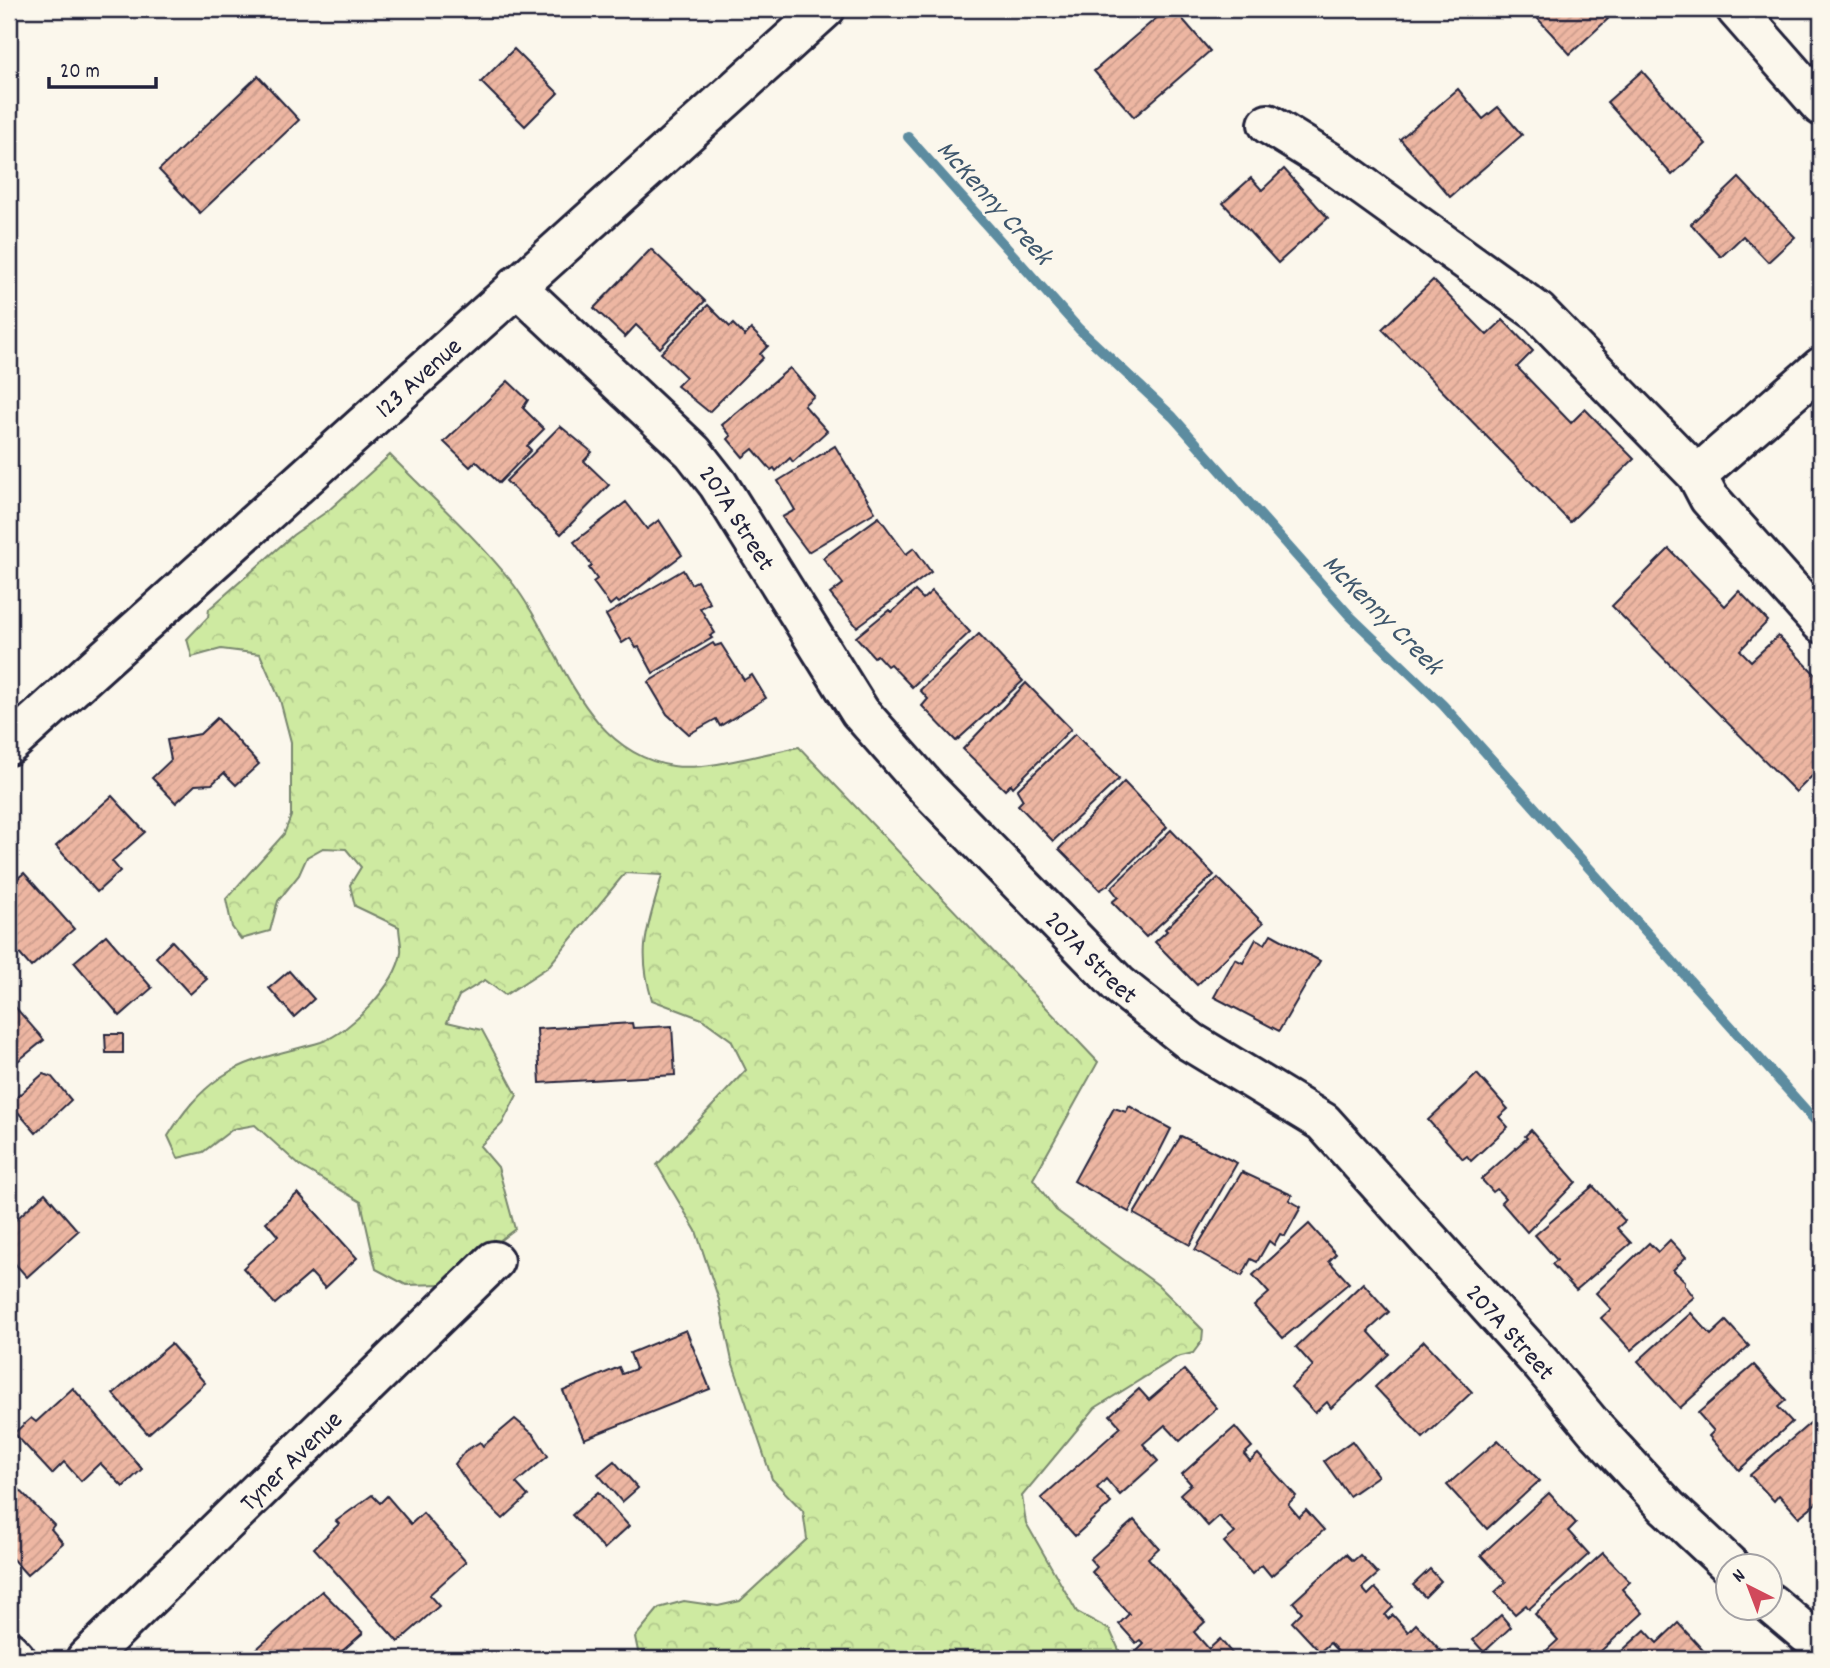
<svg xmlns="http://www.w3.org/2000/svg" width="1830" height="1668" font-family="Dekko,sans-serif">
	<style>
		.forest { fill: url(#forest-crowns); stroke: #78866e; stroke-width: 2 }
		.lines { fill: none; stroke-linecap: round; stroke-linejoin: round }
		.stream { stroke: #5d8ca0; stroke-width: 10 }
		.building { fill: url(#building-hatch); stroke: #22223b; stroke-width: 2 }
		.minor-casing { stroke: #22223b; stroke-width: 44 }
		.tertiary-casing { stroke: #22223b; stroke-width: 44 }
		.minor { stroke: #fbf7ec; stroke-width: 38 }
		.tertiary { stroke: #fbf7ec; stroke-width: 38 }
		.labels { text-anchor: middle; stroke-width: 5; stroke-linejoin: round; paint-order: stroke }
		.street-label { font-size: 26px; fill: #22223b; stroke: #fbf7ec }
		.water-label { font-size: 28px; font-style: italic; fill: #3f576d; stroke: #fbf7ec }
	</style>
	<defs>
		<pattern id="forest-crowns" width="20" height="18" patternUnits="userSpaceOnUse" patternTransform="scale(1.75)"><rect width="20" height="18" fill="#ceeaa1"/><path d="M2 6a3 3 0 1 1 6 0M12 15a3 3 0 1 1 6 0" fill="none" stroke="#b1c88c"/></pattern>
		<pattern id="building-hatch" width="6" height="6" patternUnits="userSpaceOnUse" patternTransform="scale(1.75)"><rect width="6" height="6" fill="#edb6a2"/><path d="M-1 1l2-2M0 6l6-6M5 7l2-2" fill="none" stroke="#cb9c8c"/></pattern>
	</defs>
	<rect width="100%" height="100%" fill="#fbf7ec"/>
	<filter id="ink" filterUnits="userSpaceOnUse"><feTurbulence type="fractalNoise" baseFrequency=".0143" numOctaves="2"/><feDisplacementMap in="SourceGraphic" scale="14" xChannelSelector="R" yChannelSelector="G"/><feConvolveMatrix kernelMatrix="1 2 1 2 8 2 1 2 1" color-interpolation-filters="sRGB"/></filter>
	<g filter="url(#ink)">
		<path class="forest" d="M390 455C429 495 477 538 511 581 561 645 581 751 673 766 707 771 765 753 799 747L1098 1062 1033 1179 1056 1210 1158 1285 1203 1330 1202 1341 1193 1353 1177 1357 1095 1408 1022 1496 1026 1523 1077 1612 1110 1630 1123 1659H645L639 1656 635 1637 659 1608 684 1601 718 1606 740 1601 807 1539 803 1511 772 1479 732 1361 719 1300 696 1231 657 1165 746 1070 731 1040 702 1019 652 1000C636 945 649 927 662 875L625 873 548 967 505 995 485 980 459 996 447 1022 482 1030 517 1095 502 1124 480 1146 498 1167 515 1229 442 1284 406 1285 376 1269 361 1202 300 1166 255 1125 233 1129 203 1152 178 1158 168 1136C183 1112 198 1093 221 1077 251 1057 288 1052 321 1042 351 1032 396 984 401 953 402 945 399 935 399 927L355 906 350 885 361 867 346 849 323 848 307 857 299 875 278 901 270 931 241 939 232 927 226 899 284 834 291 816V742L280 700 260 654 221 649 192 657 187 639 208 617 209 609 293 535 329 510Z"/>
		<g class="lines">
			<path class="stream" d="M908 137 1079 329 1173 417 1350 616 1443 705 1821 1127"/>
		</g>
		<g class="building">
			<path d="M1167 9H1174L1210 51 1134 117 1094 71Z"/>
			<path d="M1529 9H1598L1608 19 1570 54Z"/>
			<path d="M514 49 558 93 525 126 481 82Z"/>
			<path d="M1642 71 1706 144 1672 175 1607 102Z"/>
			<path d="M258 76 299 120 200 213 159 170Z"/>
			<path d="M1458 89 1483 119 1498 107 1522 135 1450 197 1400 139Z"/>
			<path d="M1284 169 1328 218 1278 263 1223 203 1251 178 1262 190Z"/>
			<path d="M1739 178 1795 237 1768 262 1743 236 1721 257 1691 224Z"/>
			<path d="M651 249 705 301 660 348 636 325 625 337 594 308Z"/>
			<path d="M1433 280 1487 335 1503 320 1533 351 1517 367 1571 423 1585 409 1634 459 1570 522 1382 329Z"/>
			<path d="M708 305 730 327 733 324 745 336 751 329 768 346 760 354 763 358 709 412 677 386 686 377 661 353Z"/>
			<path d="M790 368 814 396 804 405 827 431 793 462 790 458 776 471 774 468 771 470 753 449 743 457 728 439 731 436 722 425Z"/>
			<path d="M508 381 528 400 523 408 544 429 527 446 531 450 499 483 476 461 470 467 444 442Z"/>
			<path d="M560 426 592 452 584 461 609 485 561 534 506 481Z"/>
			<path d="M835 446 875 512 808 552 782 517 795 510 778 481Z"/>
			<path d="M626 502 647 529 659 520 682 555 619 603 616 600 610 605 593 582 597 579 589 568 592 566 574 542Z"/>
			<path d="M879 517 906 554 914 548 931 572 857 627 830 594 843 584 823 558Z"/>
			<path d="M1669 549 1725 606 1739 591 1768 621 1740 650 1751 661 1778 636 1818 677 1821 674V767L1796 792 1612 606Z"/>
			<path d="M683 570 691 584 697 581 710 603 700 608 715 633 710 636 712 638 653 673 639 647 636 648 630 638 622 643 606 615Z"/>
			<path d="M915 591 923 599 932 591 970 632 912 687 890 664 887 666 877 655 874 657 856 637 889 610 892 612Z"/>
			<path d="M979 634 1023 681 956 741 922 706 928 699 920 690Z"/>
			<path d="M713 643 715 646 721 644 744 680 752 675 766 698 720 726 716 719 689 734 667 714 648 682Z"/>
			<path d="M1026 683 1071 729 1013 787 1011 784 1005 790 963 749Z"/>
			<path d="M217 718 259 764 236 785 224 773 212 784 195 785 176 803 152 778 171 760 167 740 200 734Z"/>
			<path d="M1075 734 1119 779 1053 841 1018 805 1023 800 1017 790Z"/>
			<path d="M1124 782 1167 827 1108 885 1100 890 1059 849Z"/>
			<path d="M112 796 145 832 112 861 120 871 97 892 56 846Z"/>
			<path d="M1171 830 1214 875 1146 937 1112 902 1118 897 1111 888Z"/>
			<path d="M24 873 74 929 31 967 9 942V937L16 931 9 923V886Z"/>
			<path d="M1218 878 1263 923 1197 985 1155 942 1167 931 1165 929Z"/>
			<path d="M1271 934 1320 961 1279 1031 1214 997 1235 959 1243 963 1256 939 1265 944Z"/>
			<path d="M106 935 152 988 120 1016 74 962Z"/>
			<path d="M172 941 207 979 190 994 156 957Z"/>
			<path d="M289 971 314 999 294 1017 269 988Z"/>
			<path d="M9 1000 44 1040 9 1068Z"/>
			<path d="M632 1023 633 1028 672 1026 675 1075 540 1083 537 1029Z"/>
			<path d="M105 1034H123V1053H106Z"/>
			<path d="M43 1074 52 1077 71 1100 36 1133 10 1103Z"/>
			<path d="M1477 1074 1508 1109 1499 1117 1508 1127 1471 1161 1467 1156 1463 1159 1428 1120Z"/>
			<path d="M1129 1106 1171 1129 1129 1212 1074 1181 1114 1108 1126 1112Z"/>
			<path d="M1531 1130 1576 1182 1527 1232 1501 1202 1505 1198 1497 1189 1493 1192 1481 1179 1527 1138 1525 1136Z"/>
			<path d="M1181 1136 1237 1163 1190 1245 1134 1214Z"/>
			<path d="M1242 1172 1292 1195 1289 1200 1301 1207 1285 1236 1280 1234 1274 1245 1269 1241 1257 1262 1251 1259 1242 1276 1195 1250Z"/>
			<path d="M1593 1186 1625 1221 1617 1228 1631 1243 1576 1290 1552 1264 1557 1260 1535 1235Z"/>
			<path d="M45 1193 78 1231 27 1277 9 1257V1226Z"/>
			<path d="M298 1193 357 1258 325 1288 311 1273 275 1304 243 1268 278 1236 266 1222Z"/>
			<path d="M1309 1224 1336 1254 1329 1261 1349 1283 1283 1338 1254 1306 1269 1293 1253 1275Z"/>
			<path d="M1670 1240 1686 1257 1673 1270 1685 1281V1285L1694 1297 1631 1350 1601 1318 1611 1309 1596 1293 1649 1243 1658 1252Z"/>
			<path d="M1363 1283 1389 1312 1368 1331 1389 1354 1331 1408 1327 1402 1315 1413 1291 1387 1313 1366 1296 1347Z"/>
			<path d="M1691 1313 1711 1335 1726 1321 1749 1346 1680 1408 1638 1361Z"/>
			<path d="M686 1330 710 1389 584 1439 563 1391 619 1367 622 1374 636 1369 630 1353Z"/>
			<path d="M1424 1341 1472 1392 1423 1438 1375 1387Z"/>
			<path d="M171 1344 205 1383 148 1434 113 1394Z"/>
			<path d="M1754 1365 1786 1400 1778 1407 1792 1422 1739 1470 1709 1436 1714 1431 1698 1413Z"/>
			<path d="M1184 1370 1217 1408 1180 1441 1165 1425 1143 1444 1158 1461 1120 1495 1106 1479 1097 1488 1111 1503 1075 1536 1041 1498 1121 1427 1110 1415 1139 1389 1149 1400Z"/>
			<path d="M73 1388 142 1469 123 1487 100 1463 81 1481 64 1462 52 1474 14 1433 31 1418 36 1422Z"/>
			<path d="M1816 1418 1821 1424V1441L1815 1447 1821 1454V1499L1799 1517 1779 1495 1774 1501 1750 1475Z"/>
			<path d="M515 1419 534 1435 548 1456 516 1483 528 1496 503 1519 473 1490 455 1464 465 1451 480 1442 483 1446Z"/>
			<path d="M1235 1427 1252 1447 1244 1454 1250 1461 1258 1454 1296 1496 1288 1504 1299 1517 1306 1510 1324 1530 1271 1576 1262 1565 1252 1574 1224 1542 1235 1533 1219 1516 1208 1526 1180 1494 1191 1484 1182 1474Z"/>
			<path d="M1498 1440 1539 1481 1487 1529 1447 1485Z"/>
			<path d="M1352 1441 1378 1476 1349 1496 1324 1461Z"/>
			<path d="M614 1461 638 1488 622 1502 598 1474Z"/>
			<path d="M9 1479 54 1525 51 1529 63 1543 27 1575 9 1555Z"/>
			<path d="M598 1492 629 1526 604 1549 572 1515Z"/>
			<path d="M1549 1493 1576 1523 1568 1531 1589 1554 1529 1609 1526 1605 1515 1614 1495 1592 1506 1582 1481 1555Z"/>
			<path d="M372 1495 380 1503 387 1496 411 1524 423 1513 466 1562 429 1595 439 1606 398 1642 314 1548 339 1524 336 1521Z"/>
			<path d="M1134 1520 1159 1548 1148 1558 1205 1622 1194 1632 1209 1649 1220 1639 1235 1657 1232 1659H1139L1134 1654 1144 1644 1140 1640 1136 1643 1119 1624 1129 1614 1092 1572 1097 1567 1090 1559Z"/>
			<path d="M1603 1553 1630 1582 1622 1589 1643 1613 1592 1659H1553L1546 1651 1558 1640 1535 1614Z"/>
			<path d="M1346 1554 1353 1561 1360 1555 1378 1574 1362 1588 1368 1595 1375 1588 1393 1607 1385 1615 1388 1619 1393 1615 1408 1632 1416 1624 1443 1653 1436 1659H1345L1330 1643 1320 1652 1292 1622 1302 1612 1293 1602Z"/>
			<path d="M1430 1569 1441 1581 1425 1597 1413 1585Z"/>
			<path d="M322 1591 363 1633 333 1659H258L252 1653Z"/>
			<path d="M1501 1615 1511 1627 1484 1652 1473 1640Z"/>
			<path d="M1678 1623 1710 1658 1708 1659H1613L1645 1630 1657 1643Z"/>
		</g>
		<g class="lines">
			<defs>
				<g id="minor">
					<path d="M1736 9 1821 106"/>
					<path d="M1268 124 1331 163 1538 312 1697 475 1709 498 1821 623"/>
					<path id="s1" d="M516 286 693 452 718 484 860 712 927 788 1119 985 1191 1042 1323 1122 1542 1365 1596 1430 1667 1507 1730 1566"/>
					<path d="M1697 475 1821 367"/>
					<path d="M1770 1603 1821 1646"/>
					<path id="s2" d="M86 1659 494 1261"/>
				</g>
				<g id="tertiary">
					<path id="s3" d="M9 745 825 9"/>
					<path d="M9 1651 16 1659"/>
				</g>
			</defs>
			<use href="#minor" class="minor-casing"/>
			<use href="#tertiary" class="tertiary-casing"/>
			<use href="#minor" class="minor"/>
			<use href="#tertiary" class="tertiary"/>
		</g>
	</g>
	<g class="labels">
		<g class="street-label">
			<text dy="9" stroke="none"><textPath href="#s3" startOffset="550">123 Avenue</textPath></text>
			<text dy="9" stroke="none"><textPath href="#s1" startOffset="322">207A Street</textPath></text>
			<text dy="9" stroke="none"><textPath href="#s1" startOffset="889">207A Street</textPath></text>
			<text dy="9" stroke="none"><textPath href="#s1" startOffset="1456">207A Street</textPath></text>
			<text dy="9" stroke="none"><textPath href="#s2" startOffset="285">Tyner Avenue</textPath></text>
		</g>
		<g class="water-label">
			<text transform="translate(996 201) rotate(48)" y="10">McKenny Creek</text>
			<text transform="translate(1384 613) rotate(45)" y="10">McKenny Creek</text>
		</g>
	</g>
	<rect width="1830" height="1668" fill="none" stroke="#fbf7ec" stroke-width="35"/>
	<rect x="18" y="18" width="1795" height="1633" fill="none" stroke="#22223b" stroke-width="2.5" filter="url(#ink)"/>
	<g transform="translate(1749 1587) rotate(318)"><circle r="33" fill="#fbf7ec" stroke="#a4a2a5" stroke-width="2"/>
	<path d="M0-5L12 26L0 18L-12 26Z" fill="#d1495b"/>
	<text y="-10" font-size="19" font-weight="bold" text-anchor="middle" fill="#22223b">N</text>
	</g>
	<path d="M49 77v10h107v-10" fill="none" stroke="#22223b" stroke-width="3.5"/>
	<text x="60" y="77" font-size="21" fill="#22223b" stroke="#fbf7ec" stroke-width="5" paint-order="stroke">20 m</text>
</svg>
